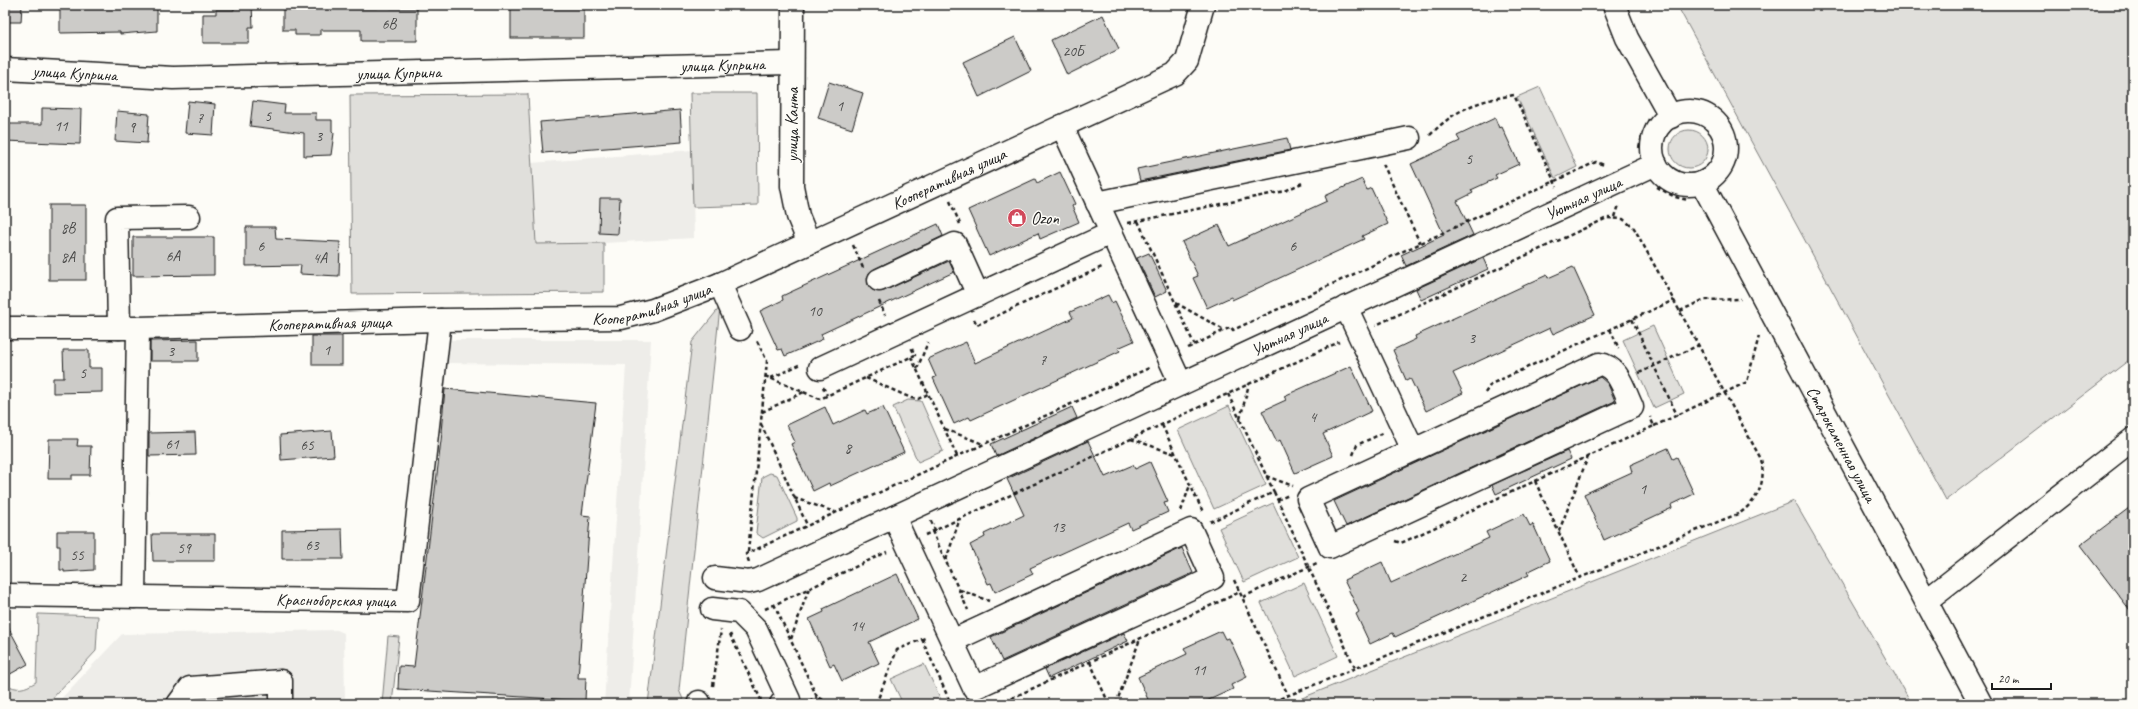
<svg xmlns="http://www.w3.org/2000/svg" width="2138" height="709" font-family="Caveat,sans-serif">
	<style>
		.built { fill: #eeede9 }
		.green { fill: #e0dfdb; stroke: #7e7e7c }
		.building { fill: #cccbc8; stroke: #1c1c1c }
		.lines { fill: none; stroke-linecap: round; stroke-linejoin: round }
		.minor-casing { stroke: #1c1c1c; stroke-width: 25 }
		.path { stroke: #1c1c1c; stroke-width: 2.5; stroke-dasharray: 4 3; stroke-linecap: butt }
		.minor { stroke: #fdfcf7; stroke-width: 22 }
		.labels { text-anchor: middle; stroke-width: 3; stroke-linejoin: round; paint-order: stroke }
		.number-label { font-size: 15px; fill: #484847 }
		.street-label { font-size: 17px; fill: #1c1c1c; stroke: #fdfcf7 }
		.poi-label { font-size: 17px; fill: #1c1c1c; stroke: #fdfcf7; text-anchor: start }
	</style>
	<rect width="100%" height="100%" fill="#fdfcf7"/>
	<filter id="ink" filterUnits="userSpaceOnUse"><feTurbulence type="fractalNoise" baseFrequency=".025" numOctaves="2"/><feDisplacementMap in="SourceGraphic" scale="8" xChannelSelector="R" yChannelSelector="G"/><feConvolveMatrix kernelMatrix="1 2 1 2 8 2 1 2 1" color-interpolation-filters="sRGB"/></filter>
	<g filter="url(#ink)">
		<g class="built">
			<path d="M692 150 694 238 604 243 536 244 531 163Z"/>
			<path d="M446 340H651L629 704H604L626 365 444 363Z"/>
			<path d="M337 630 344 633 345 704H56L122 634Z"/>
		</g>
		<g class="green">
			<path d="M1677 5H2133V357L1946 500Z"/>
			<path d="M1540 87 1577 167 1555 178 1517 97Z"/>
			<path d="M690 93H757L758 205 693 207Z"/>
			<path d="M528 94 536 244 604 243V292L352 294 350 95Z"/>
			<circle cx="1689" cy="149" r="19"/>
			<path d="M720 307 679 690 685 704H648L692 342Z"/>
			<path d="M1653 326 1684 394 1654 408 1623 340Z"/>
			<path d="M908 400 921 401 943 451 918 462 893 407Z"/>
			<path d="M1229 406 1266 485 1214 509 1178 430Z"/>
			<path d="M770 473 777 475 797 518V521L763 538 756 533 762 477Z"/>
			<path d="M1794 501 1912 704H1287Z"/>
			<path d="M1273 503 1298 557 1244 582 1219 528Z"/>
			<path d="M1304 583 1338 656 1295 676 1261 603Z"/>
			<path d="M38 614 98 616 96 651 47 704H5V684C18 691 24 689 36 682Z"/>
			<path d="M388 636 399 637 392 704H382Z"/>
			<path d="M924 664 943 704H903L891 679Z"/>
		</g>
		<g class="building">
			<path d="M5 5H22L21 22H5Z"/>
			<path d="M60 5H95V8L157 5V31L120 34V32L60 33Z"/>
			<path d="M234 5H252L253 27H249V43H203V14H216V10H234Z"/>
			<path d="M283 5H332V8H378L381 5H388L390 8H417V41H361V30H320V35H295V30H283Z"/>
			<rect x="511" y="5" width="73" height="33"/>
			<path d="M1103 15 1119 49 1067 75 1051 40Z"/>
			<path d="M1015 37 1031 71 979 97 963 62Z"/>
			<path d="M829 82 863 93 852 129 818 118Z"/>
			<path d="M188 101 215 104 213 135 185 133Z"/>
			<path d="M253 101 285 105 284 113H316V120H332V131L334 133 331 155 304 156V133L250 126Z"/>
			<path d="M42 108 81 109 80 144 5 141V124H42Z"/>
			<path d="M680 110 682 142 543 153 540 122Z"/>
			<path d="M117 111 149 114 147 143 115 141Z"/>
			<path d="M1495 118 1499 128 1502 127 1519 164 1495 175 1497 178 1471 190 1473 193 1457 201 1473 235 1406 266 1401 255 1444 235 1411 164 1460 141 1457 136Z"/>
			<path d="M1287 138 1290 150 1140 181 1137 169Z"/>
			<path d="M1060 172 1075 204 1072 206 1079 222 1040 239 1038 233 989 256 968 210 1035 179 1037 183Z"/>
			<path d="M1362 179 1367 190 1371 188 1388 224 1362 236 1364 239 1232 300 1231 297 1207 308 1193 278 1198 276 1182 242 1219 225 1229 246 1327 201 1325 196Z"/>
			<path d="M600 198H620L618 234 599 233Z"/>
			<rect x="49" y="205" width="37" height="75"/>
			<path d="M938 224 943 236 874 269 869 273 868 285 872 290 884 291 949 261 954 272 821 334 823 339 785 356 782 349 778 350 760 311 783 300 782 296Z"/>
			<path d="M246 227H275L276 239 340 242 339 276 300 274 301 265 246 266Z"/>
			<path d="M133 237H214V275L133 276Z"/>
			<path d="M1149 253 1167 291 1155 297 1137 258Z"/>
			<path d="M1483 258 1488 269 1421 300 1416 289Z"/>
			<path d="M1573 267 1595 315 1553 334 1550 328 1453 373 1463 393 1426 411 1410 378 1406 380 1393 350 1416 339 1415 336 1547 275 1548 278Z"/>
			<path d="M1108 295 1112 303 1115 301 1134 341 1118 348 1120 351 971 420 969 417 954 424 933 378 936 377 928 359 966 342 975 363 1073 318 1070 312Z"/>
			<rect x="312" y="336" width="30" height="29"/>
			<path d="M198 340V361H150V341Z"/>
			<path d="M63 350H89V368H102V392L53 393V378H64Z"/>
			<path d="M1351 366 1372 411 1323 434 1333 456 1295 473 1280 440 1277 442 1262 411 1286 400 1284 396Z"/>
			<path d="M1600 377 1608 384 1615 401 1346 526 1334 501Z"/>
			<path d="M445 389 596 403 582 515 590 516 578 678H586L585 701 398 689 399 666 414 667 442 432H441Z"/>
			<path d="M825 407 833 425 865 410 867 414 883 407 904 452 830 486 829 483 813 491 791 444 795 442 787 425Z"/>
			<path d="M1072 407 1077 418 996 456 991 444Z"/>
			<path d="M332 431 334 456 281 460 280 435Z"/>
			<path d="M195 432 196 455 149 456V433Z"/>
			<path d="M49 439H78L77 446H91L90 475H72V479H48Z"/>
			<path d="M1088 441 1105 477 1133 465 1135 469 1150 462 1168 502 1164 503 1168 512 1131 529 1128 523 1030 568 1033 574 995 592 991 583 988 584 970 545 985 537 984 534 1024 515 1007 479Z"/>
			<path d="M1668 448 1673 459 1677 457 1694 494 1671 505 1672 508 1604 540 1584 494 1632 472 1630 465Z"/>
			<path d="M1567 451 1571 459 1496 494 1492 485Z"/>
			<path d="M2133 505V614L2080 545Z"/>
			<path d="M1524 514 1530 526 1533 524 1550 561 1527 572 1529 575 1395 637 1393 633 1370 644 1356 614 1359 612 1344 580 1382 562 1391 583 1489 538 1486 532Z"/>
			<path d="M342 529 343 559H282V530Z"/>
			<path d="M57 531H94V570L64 572V570H60V546H57Z"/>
			<path d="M152 534H215V561H153Z"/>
			<path d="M1182 548 1193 573 1002 661 991 637Z"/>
			<path d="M897 574 918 619 869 642 879 663 842 681 834 664 830 666 809 619 824 612 823 609Z"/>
			<path d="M5 621 28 664 5 677Z"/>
			<path d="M1221 631 1225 639 1229 638 1247 677 1231 685 1233 689 1200 704H1150L1138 677 1187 654 1184 648Z"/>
			<path d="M1124 633 1128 641 1049 678 1045 669Z"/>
		</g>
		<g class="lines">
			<defs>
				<g id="minor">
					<path d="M793 5 792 186 798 216 809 243"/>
					<path d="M1614 5 1627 38 1671 117"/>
					<path id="s1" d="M5 69 173 78 792 63"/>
					<circle cx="1689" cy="148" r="37"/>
					<path d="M1062 126 1181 384"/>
					<path id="s2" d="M1702 183 1981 704"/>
					<path d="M1097 203 1409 138"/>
					<path d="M879 280 955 244 978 295"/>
					<path d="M720 284 740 329"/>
					<path d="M1346 307 1413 450"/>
					<path id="s3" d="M5 328H138L440 320 621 318 653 310 720 284 1175 74 1187 61 1203 5"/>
					<path d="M119 328 117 218 189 217"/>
					<path d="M1599 364C1619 366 1624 391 1632 407L1330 547 1308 499Z"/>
					<path d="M820 368 1111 233"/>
					<path d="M894 517 974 688 1213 578 1191 530 952 641"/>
					<path id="s4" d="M715 578 749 582 758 580 1656 164"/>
					<path id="s5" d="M5 595 408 601 440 320"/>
					<path d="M134 597 138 328"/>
					<path d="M1926 601 2133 439"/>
					<path d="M712 609 739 612 756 629 789 700 781 704"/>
					<path d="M178 704 190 688 281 681V704"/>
					<path d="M699 704V702"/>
				</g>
			</defs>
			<use href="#minor" class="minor-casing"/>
			<g class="path">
				<path d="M1430 135C1457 108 1477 101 1514 95L1557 187"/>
				<path d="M1639 148 1642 136 1649 119"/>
				<path d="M1383 164 1420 243"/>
				<path d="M1657 187 1675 197 1688 200"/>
				<path d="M950 201 960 224"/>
				<path d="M1615 217 1619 205"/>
				<path d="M1138 221 1194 344"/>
				<path d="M1128 223 1285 191 1302 183"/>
				<path d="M853 245 863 268"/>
				<path d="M879 301 885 315"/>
				<path d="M1176 303 1224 330"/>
				<path d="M1680 311 1703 300 1741 299"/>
				<path d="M974 319 977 325 1104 266"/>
				<path d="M1632 319 1677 415"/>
				<path d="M1610 329 1619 349"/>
				<path d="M1188 348 1231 327 1233 330 1596 162 1604 165"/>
				<path d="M911 357 957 456"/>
				<path d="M917 369 928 342"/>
				<path d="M1639 373 1699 345"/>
				<path d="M765 376 820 399 915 355 911 347"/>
				<path d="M771 378 799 365"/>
				<path d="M866 378 911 398 918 399 928 394"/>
				<path d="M823 387 827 395"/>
				<path d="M1485 393 1491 384 1674 300"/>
				<path d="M762 412 804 392"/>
				<path d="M1240 419 1249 384"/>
				<path d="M761 424 807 525"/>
				<path d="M1162 425 1203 512"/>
				<path d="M1654 426 1747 382 1759 336"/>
				<path d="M945 429 983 444"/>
				<path d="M1131 439 1175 454"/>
				<path d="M1353 455 1357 445 1383 433"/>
				<path d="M1266 476 1293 486"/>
				<path d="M1535 481 1580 578"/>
				<path d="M1274 492 1355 668"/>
				<path d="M794 498 835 512"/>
				<path d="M1277 500 1289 495"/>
				<path d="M1181 511 1190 485"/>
				<path d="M931 521 935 530"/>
				<path d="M1210 522 1274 492 1228 394"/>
				<path d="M932 531 968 610"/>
				<path d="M1559 531 1588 457"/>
				<path d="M925 535 1339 342"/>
				<path d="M1395 541 1401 543 1654 426 1650 417"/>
				<path d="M748 552 767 361 757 341"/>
				<path d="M946 560 960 518"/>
				<path d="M749 562 746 554 1151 367"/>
				<path d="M1234 580 1288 695"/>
				<path d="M960 590 989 601"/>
				<path d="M1243 597 1317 563"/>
				<path d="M774 604 817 697 833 704"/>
				<path d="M765 609 887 552"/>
				<path d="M730 634 761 700"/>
				<path d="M791 639 809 588"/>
				<path d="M922 639 951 704"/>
				<path d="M1090 662 1109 704"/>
				<path d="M713 686 721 630"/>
				<path d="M809 701 817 697"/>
				<path d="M876 704 897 650 927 637"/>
				<path d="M881 704H883"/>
				<path d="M999 704 1240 592"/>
				<path d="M1116 704 1140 639"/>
				<path d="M1267 704 1740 513C1759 499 1766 482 1761 459L1634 228 1623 219 1607 218 1376 325"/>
			</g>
			<use href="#minor" class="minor"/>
		</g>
	</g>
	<defs>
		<symbol id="shop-disc" viewBox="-11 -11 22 22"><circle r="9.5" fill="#d1495b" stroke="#fdfcf7"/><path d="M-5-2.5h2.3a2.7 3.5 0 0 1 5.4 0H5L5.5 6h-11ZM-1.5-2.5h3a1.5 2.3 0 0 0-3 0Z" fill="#fff"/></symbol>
	</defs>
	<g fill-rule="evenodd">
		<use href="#shop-disc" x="1006" y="207" width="22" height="22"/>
	</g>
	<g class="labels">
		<g class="number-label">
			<text x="389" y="29">6В</text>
			<text x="1073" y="56">20Б</text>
			<text x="840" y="111">1</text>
			<text x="268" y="121">5</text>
			<text x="200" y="123">7</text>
			<text x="61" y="131">11</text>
			<text x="132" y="132">9</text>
			<text x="319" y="141">3</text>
			<text x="1469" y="164">5</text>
			<text x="68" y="233">8В</text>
			<text x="261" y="251">6</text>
			<text x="1293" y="251">6</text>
			<text x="173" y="261">6А</text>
			<text x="68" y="262">8А</text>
			<text x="320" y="263">4А</text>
			<text x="815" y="316">10</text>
			<text x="1472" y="343">3</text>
			<text x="327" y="355">1</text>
			<text x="171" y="356">3</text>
			<text x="1043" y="365">7</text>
			<text x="83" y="378">5</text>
			<text x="1313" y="422">4</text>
			<text x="172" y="449">61</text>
			<text x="307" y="450">65</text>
			<text x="848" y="453">8</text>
			<text x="1643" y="494">1</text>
			<text x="1058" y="532">13</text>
			<text x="312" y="550">63</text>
			<text x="184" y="553">59</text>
			<text x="77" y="560">55</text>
			<text x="1463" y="582">2</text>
			<text x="857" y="631">14</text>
			<text x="1199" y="675">11</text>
		</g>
		<g class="street-label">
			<text dy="6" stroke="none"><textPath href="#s1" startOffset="718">улица Куприна</textPath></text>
			<text dy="6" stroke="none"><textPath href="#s1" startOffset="70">улица Куприна</textPath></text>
			<text dy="6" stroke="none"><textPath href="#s1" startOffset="394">улица Куприна</textPath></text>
			<text transform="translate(792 125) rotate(-90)" y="6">улица Канта</text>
			<text dy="6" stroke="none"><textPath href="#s3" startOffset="973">Кооперативная улица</textPath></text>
			<text dy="6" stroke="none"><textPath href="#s4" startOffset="953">Уютная улица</textPath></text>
			<text dy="6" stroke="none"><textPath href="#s3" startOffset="649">Кооперативная улица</textPath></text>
			<text dy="6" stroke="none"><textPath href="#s3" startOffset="325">Кооперативная улица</textPath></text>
			<text dy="6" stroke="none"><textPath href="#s4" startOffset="629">Уютная улица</textPath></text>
			<text dy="6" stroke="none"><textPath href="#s2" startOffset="296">Старокаменная улица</textPath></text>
			<text dy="6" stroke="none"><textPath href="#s5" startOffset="331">Красноборская улица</textPath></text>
		</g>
		<g class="poi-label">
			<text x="1031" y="224">Ozon</text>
		</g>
	</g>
	<rect width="2138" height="709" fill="none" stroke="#fdfcf7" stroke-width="20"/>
	<rect x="10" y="10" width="2118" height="689" fill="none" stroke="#1c1c1c" stroke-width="1.5" filter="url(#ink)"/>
	<path d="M1992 683v6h59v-6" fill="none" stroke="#1c1c1c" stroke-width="2"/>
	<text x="1998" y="683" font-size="12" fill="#1c1c1c" stroke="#fdfcf7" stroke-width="3" paint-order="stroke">20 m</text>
</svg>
